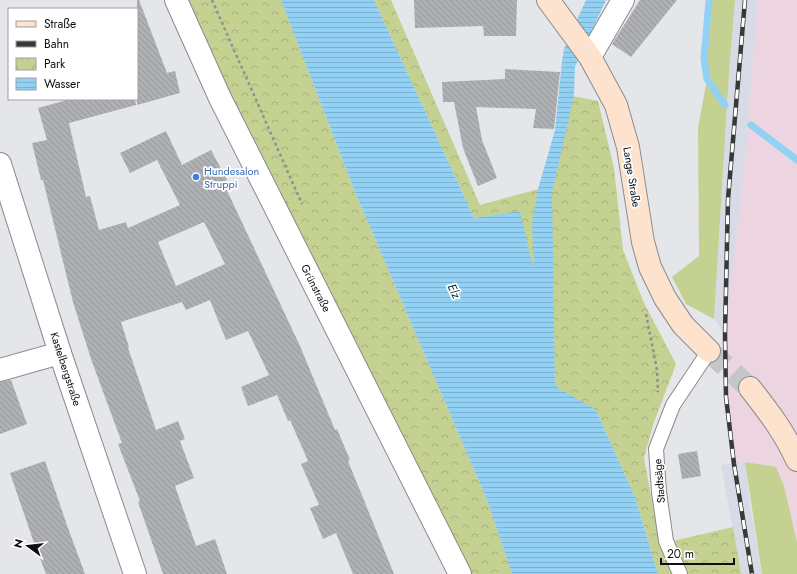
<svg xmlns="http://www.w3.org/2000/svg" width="797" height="574" font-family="Jost,sans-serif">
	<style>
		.commercial { fill: #ecd5e0 }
		.built { fill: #d8dae5 }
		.grass { fill: #c4d191 }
		.park { fill: url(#park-crowns) }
		.water { fill: url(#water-rules) }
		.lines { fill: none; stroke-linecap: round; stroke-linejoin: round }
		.stream { stroke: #92d1f4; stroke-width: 7 }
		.building { fill: url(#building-back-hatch); fill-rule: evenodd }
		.secondary-tunnel { stroke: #c5c6c9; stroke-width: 22; stroke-dasharray: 22 11; stroke-linecap: butt }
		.lane-casing { stroke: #8a8b8f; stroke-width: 16 }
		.street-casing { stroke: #8a8b8f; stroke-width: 24 }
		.secondary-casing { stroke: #8a8b8f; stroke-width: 24 }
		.path { stroke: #8f9093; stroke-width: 2.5; stroke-dasharray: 3 3; stroke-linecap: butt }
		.lane { stroke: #fff; stroke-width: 14 }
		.street { stroke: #fff; stroke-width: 22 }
		.secondary { stroke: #fde2cd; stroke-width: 22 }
		.rail-casing { stroke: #383839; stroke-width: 4.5 }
		.rail { stroke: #fff; stroke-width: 3; stroke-dasharray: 9; stroke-linecap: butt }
		.shop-dot { fill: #3f7fe0; stroke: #fff; stroke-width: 1.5 }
		.labels { text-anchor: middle; stroke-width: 3.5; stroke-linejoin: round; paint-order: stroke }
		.shop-label { font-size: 11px; fill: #366cbe; stroke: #fff; text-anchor: start }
		.street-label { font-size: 11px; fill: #0e0e0f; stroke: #fff }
		.water-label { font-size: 12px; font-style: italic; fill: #092f40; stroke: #fff }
	</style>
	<defs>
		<pattern id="park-crowns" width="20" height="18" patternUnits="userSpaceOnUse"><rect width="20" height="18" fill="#c4d191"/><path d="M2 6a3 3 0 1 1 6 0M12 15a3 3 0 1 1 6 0" fill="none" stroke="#a7b27c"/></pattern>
		<pattern id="water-rules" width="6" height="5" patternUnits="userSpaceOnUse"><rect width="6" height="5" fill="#92d1f4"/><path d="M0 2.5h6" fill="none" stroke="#7db2d0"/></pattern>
		<pattern id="building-back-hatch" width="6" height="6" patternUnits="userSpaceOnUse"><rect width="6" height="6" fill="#afb0b4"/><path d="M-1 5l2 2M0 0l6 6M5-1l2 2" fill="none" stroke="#95969a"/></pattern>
	</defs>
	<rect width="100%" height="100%" fill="#e5e6ea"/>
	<path class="commercial" d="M758 0H797V542L784 486 745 462 734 464 726 397 725 334 745 162Z"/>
	<g class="built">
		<path d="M735 0H758L745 162 725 334 714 319 729 73Z"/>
		<path d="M745 462 750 505 762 574H741L721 465Z"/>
	</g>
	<g class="grass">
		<path d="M709 0H735L729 73 714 319 686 304 672 277 699 256 698 128 707 79 704 59Z"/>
		<path d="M745 462 776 467 784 486 797 542V574H762Z"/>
	</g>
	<g class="park">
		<path d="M176 0H281L355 192 487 500 512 574H460Z"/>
		<path d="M374 0H391L480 205 546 187 568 95 598 101 614 168 623 250 644 303 676 364 653 425 644 458 660 544 733 527 741 574H658L635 497 596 410 545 390 520 212 474 218Z"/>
	</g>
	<path class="water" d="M281 0H374L474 218 520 211 534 271 532 223 538 189 555 130 562 61 564 49 586 0H606L575 67 574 96 552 193 555 386 596 410 635 497 658 574H512L487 500 355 192Z"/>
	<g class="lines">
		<g class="stream">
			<path d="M709 0 704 59 707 79 725 105"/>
			<path d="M751 125 797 160"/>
		</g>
	</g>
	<g class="building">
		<path d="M137 0H139L167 73 175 71 180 93 137 105Z"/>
		<path d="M414 0H517L516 36H484L483 26 415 28Z"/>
		<path d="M640 0H677L631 57 612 44Z"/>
		<path d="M505 69 560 72 554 129 533 128 536 109 476 107 482 140 497 178 478 186 463 148 454 102H443L442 82 505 79Z"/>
		<path d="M71 99H135L136 105 69 123 86 197 90 196 99 230 126 222 128 228 180 205 157 160 130 173 120 153 166 131 182 165 211 150 227 180 223 182 300 346 335 430 337 429 350 460 348 461 394 574H353L336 533 323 539 310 508 319 505 301 464 308 461 290 420 288 421 277 395 248 406 241 387 269 375 248 331 226 340 210 300 186 310 182 302 121 322 129 347 128 348 156 430 178 421 185 439 180 441 194 478 175 486 196 546 215 539 227 574H163L138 502 140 501 118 444 122 443 91 359 73 302 43 180H41L32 143 47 140 38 108ZM204 222 225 264 176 286 158 242Z"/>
		<path d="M11 380 27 424 0 434V382Z"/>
		<path d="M697 451 701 476 682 479 678 454Z"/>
		<path d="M45 461 68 528 85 574H46L33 540 10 473Z"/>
	</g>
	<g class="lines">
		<path class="secondary-tunnel" d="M709 351 750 388"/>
		<defs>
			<path id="lane" d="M680 574 666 541 659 492 656 449 673 405 709 351"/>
			<g id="street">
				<path d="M176 0 220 98 460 574"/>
				<path d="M590 57 623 0"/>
				<path d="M0 164 60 353 135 574"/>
				<path d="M0 370 60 353"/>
			</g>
			<g id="secondary">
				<path d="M548 0 590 57 616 105 628 147 643 242 650 267 665 298 683 325 709 351"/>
				<path d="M750 388C768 411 785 433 797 460"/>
			</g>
		</defs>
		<use href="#lane" class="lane-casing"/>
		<use href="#street" class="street-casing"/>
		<use href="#secondary" class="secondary-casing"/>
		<g class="path">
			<path d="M212 0 302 204"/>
			<path d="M646 314 657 370 658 392"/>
		</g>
		<use href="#lane" class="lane"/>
		<use href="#street" class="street"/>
		<use href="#secondary" class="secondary"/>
		<defs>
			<path id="rail" d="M745 0 728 199 725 334 726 397 734 464 752 574"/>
		</defs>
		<use href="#rail" class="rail-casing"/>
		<use href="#rail" class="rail"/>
	</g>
	<circle class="shop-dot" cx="196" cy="177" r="4"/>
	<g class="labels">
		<g class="shop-label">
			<text x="204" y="175">Hundesalon<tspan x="204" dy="13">Struppi</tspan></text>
		</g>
		<g class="street-label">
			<text transform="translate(632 177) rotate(81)" y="4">Lange Straße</text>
			<text transform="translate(316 288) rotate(63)" y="4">Grünstraße</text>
			<text transform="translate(66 369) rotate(72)" y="4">Kastelbergstraße</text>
			<text transform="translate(659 481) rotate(-95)" y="4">Stadtsäge</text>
		</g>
		<g class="water-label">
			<text transform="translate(454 291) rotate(65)" y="4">Elz</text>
		</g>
	</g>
	<rect x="8" y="8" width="130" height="92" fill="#ffffff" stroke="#9f9f9f"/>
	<rect x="16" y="21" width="20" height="6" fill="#fde2cd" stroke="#9f9f9f"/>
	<text x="44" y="28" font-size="12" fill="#0e0e0f">Straße</text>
	<rect x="16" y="41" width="20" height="6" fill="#383839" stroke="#9f9f9f"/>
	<text x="44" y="48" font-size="12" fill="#0e0e0f">Bahn</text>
	<rect x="16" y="58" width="20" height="12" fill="url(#park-crowns)" stroke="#9f9f9f"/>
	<text x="44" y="68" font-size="12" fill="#0e0e0f">Park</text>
	<rect x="16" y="78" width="20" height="12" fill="url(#water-rules)" stroke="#9f9f9f"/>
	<text x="44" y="88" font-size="12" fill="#0e0e0f">Wasser</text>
	<g transform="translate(28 546) rotate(285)" stroke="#ffffff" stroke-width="3" paint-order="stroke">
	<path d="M0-3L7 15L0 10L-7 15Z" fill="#0e0e0f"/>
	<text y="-6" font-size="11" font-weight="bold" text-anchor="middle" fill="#0e0e0f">N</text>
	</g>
	<path d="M661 558v6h73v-6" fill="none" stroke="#0e0e0f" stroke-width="2"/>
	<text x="667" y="558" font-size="12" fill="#0e0e0f" stroke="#ffffff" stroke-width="3" paint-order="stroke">20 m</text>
</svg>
